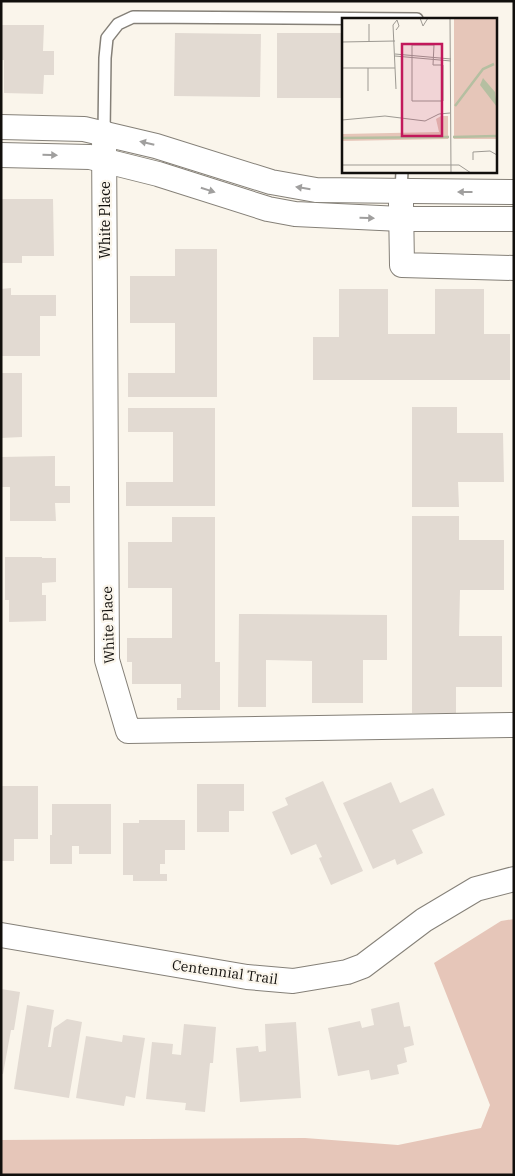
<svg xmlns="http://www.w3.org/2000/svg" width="515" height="1176" font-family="'IBM Plex Serif',serif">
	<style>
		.green { fill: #e6c6b9 }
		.building { fill: #e2dad2 }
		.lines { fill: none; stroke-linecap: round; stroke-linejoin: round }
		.lane-casing { stroke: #858078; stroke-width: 14 }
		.street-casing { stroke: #858078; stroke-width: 26 }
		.lane { stroke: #fff; stroke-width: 11 }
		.street { stroke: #fff; stroke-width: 24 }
		.oneway { fill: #a09f9e }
		.labels { text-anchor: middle; stroke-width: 4.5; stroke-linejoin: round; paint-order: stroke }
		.street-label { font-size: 14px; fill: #110f0c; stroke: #faf5eb }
		.inset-river { fill: none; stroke: #b5bfa1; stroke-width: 2.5 }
		.inset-road { fill: none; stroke: #9d9992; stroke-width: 1 }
		.view { fill: #c2185b; fill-opacity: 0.15; stroke: #c2185b; stroke-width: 2.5 }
		.inset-edge { fill: none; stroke: #110f0c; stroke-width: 2.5 }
	</style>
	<rect width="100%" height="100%" fill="#faf5eb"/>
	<path class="green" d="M514 919V1175H1V1140L305 1138 398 1145 481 1128 490 1105 434 963 501 921Z"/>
	<g class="building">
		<path d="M1 25H44L43 51H54V75H44L43 94 4 93V60H1Z"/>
		<path d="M175 33 261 34 260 97 174 96Z"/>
		<rect x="277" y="33" width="67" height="65"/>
		<path d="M1 199H53L54 256H22V263H1Z"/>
		<path d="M175 249H217V397H128V373H175V323H130V276H175Z"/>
		<path d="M11 288V295H56V316H40V356H1V289Z"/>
		<path d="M339 289H388V334H435V289H484V334H510V380H313V337H339Z"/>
		<path d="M1 373H22V437L1 438Z"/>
		<path d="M412 407H457V433H503L504 482H458L459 507H412Z"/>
		<path d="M128 408H215V506H126V482H173V432H128Z"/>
		<path d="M55 456V486H70V503H55L56 521H10V487H1V457Z"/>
		<path d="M412 516H459V540H504V590H460L459 636H502V687H456V713H412Z"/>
		<path d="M172 517H215V662H220V710H177V698H181V684H132V662H127V638H172V588H128V542H172Z"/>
		<path d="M5 557H42V558H56V582L42 583V595H46V621L9 622V600H5Z"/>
		<path d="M239 614 387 615V660H363V703H312V661L266 660V707H238Z"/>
		<path d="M323 781 363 871 331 885 319 858 322 857 316 844 291 855 272 812 288 805 285 798Z"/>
		<path d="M391 782 400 803 433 788 445 815 412 830 423 853 397 865 395 859 373 869 343 803Z"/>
		<path d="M197 784H244V811H229V832H197Z"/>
		<path d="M1 786H38V839H14V861H1Z"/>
		<path d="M52 804H111V854H79V846H72V864H50V835H52Z"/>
		<path d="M139 820H185V850H165V864H160V874H167V881H133V875H123V823H139Z"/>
		<path d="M1 989 20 992 14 1030H11L3 1074H1Z"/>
		<path d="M399 1002 404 1027 410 1026 414 1045 404 1048 407 1062 397 1065 399 1074 371 1080 369 1070 338 1076 328 1028 360 1021 362 1028 374 1025 371 1009Z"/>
		<path d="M27 1005 54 1010 48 1047H51L54 1028 67 1019 82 1022 69 1098 14 1089Z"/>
		<path d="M296 1022 301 1098 240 1102 236 1048 258 1046 259 1052 266 1051 265 1024Z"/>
		<path d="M184 1024 216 1027 213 1063H210L205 1112 185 1110 186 1103 146 1099 152 1042 173 1044 172 1054 181 1055Z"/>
		<path d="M123 1035 145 1038 135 1098 126 1096 124 1106 76 1098 86 1036 122 1042Z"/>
	</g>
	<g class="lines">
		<defs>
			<g id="lane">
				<path d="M104 133 105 58 107 38 118 24 133 17 417 19"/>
				<path d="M401 192 402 171"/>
			</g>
			<g id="street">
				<path d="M1 127 84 129 156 146 271 182 316 190 514 192"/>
				<path d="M104 133 107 660 128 731 514 725"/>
				<path d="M1 155 90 157 158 174 268 209 295 214 401 219H514"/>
				<path d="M401 204 402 265 514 268"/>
				<path d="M1 935 247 977 293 981 347 972 363 966 424 920 476 889 514 879"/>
			</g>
		</defs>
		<use href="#lane" class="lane-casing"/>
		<use href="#street" class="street-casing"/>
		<use href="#lane" class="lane"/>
		<use href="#street" class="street"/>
	</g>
	<defs><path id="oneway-solid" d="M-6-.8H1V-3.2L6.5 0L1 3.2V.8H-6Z" transform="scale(1.25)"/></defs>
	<g class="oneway">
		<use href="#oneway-solid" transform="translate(147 143) rotate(-167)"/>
		<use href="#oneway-solid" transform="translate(50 155) rotate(1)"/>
		<use href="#oneway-solid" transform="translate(303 188) rotate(-171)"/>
		<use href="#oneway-solid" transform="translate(208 190) rotate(18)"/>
		<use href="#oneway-solid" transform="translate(465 192) rotate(-180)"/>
		<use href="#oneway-solid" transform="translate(367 218) rotate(2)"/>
	</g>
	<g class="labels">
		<g class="street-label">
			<text transform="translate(105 220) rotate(-90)" y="5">White Place</text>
			<text transform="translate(108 625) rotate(-92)" y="5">White Place</text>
			<text transform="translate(225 972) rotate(8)" y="5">Centennial Trail</text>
		</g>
	</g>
	<g transform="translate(342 18)">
		<rect width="155" height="155" fill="#faf5eb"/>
		<path d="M112 0H155V121H112ZM99 98H106V121L0 123V116L97 114 94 101Z" fill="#e6c6b9"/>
		<path d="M141 60 153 74 155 89 138 67Z" fill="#b5bfa1"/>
		<path class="inset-river" d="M113 88 141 51 152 46M111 119 155 118M0 120 107 119"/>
		<path class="inset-road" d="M78 0 81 8 86 0M108 0 109 155M27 6V24M54 12 57 8 55 2 51 7 54 71M0 24 53 23M70 27H92L91 47H101V83H70ZM53 36 109 41M53 38 109 43M0 50H53M26 50V73M0 102 43 98 83 103 97 96 108 95M131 142V134L148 133 155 137M0 147H117L129 155"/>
		<path class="view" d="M60 26H100V118H60Z"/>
		<rect width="155" height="155" class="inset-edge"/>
	</g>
	<rect width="515" height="1176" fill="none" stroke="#110f0c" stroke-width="5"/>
</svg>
